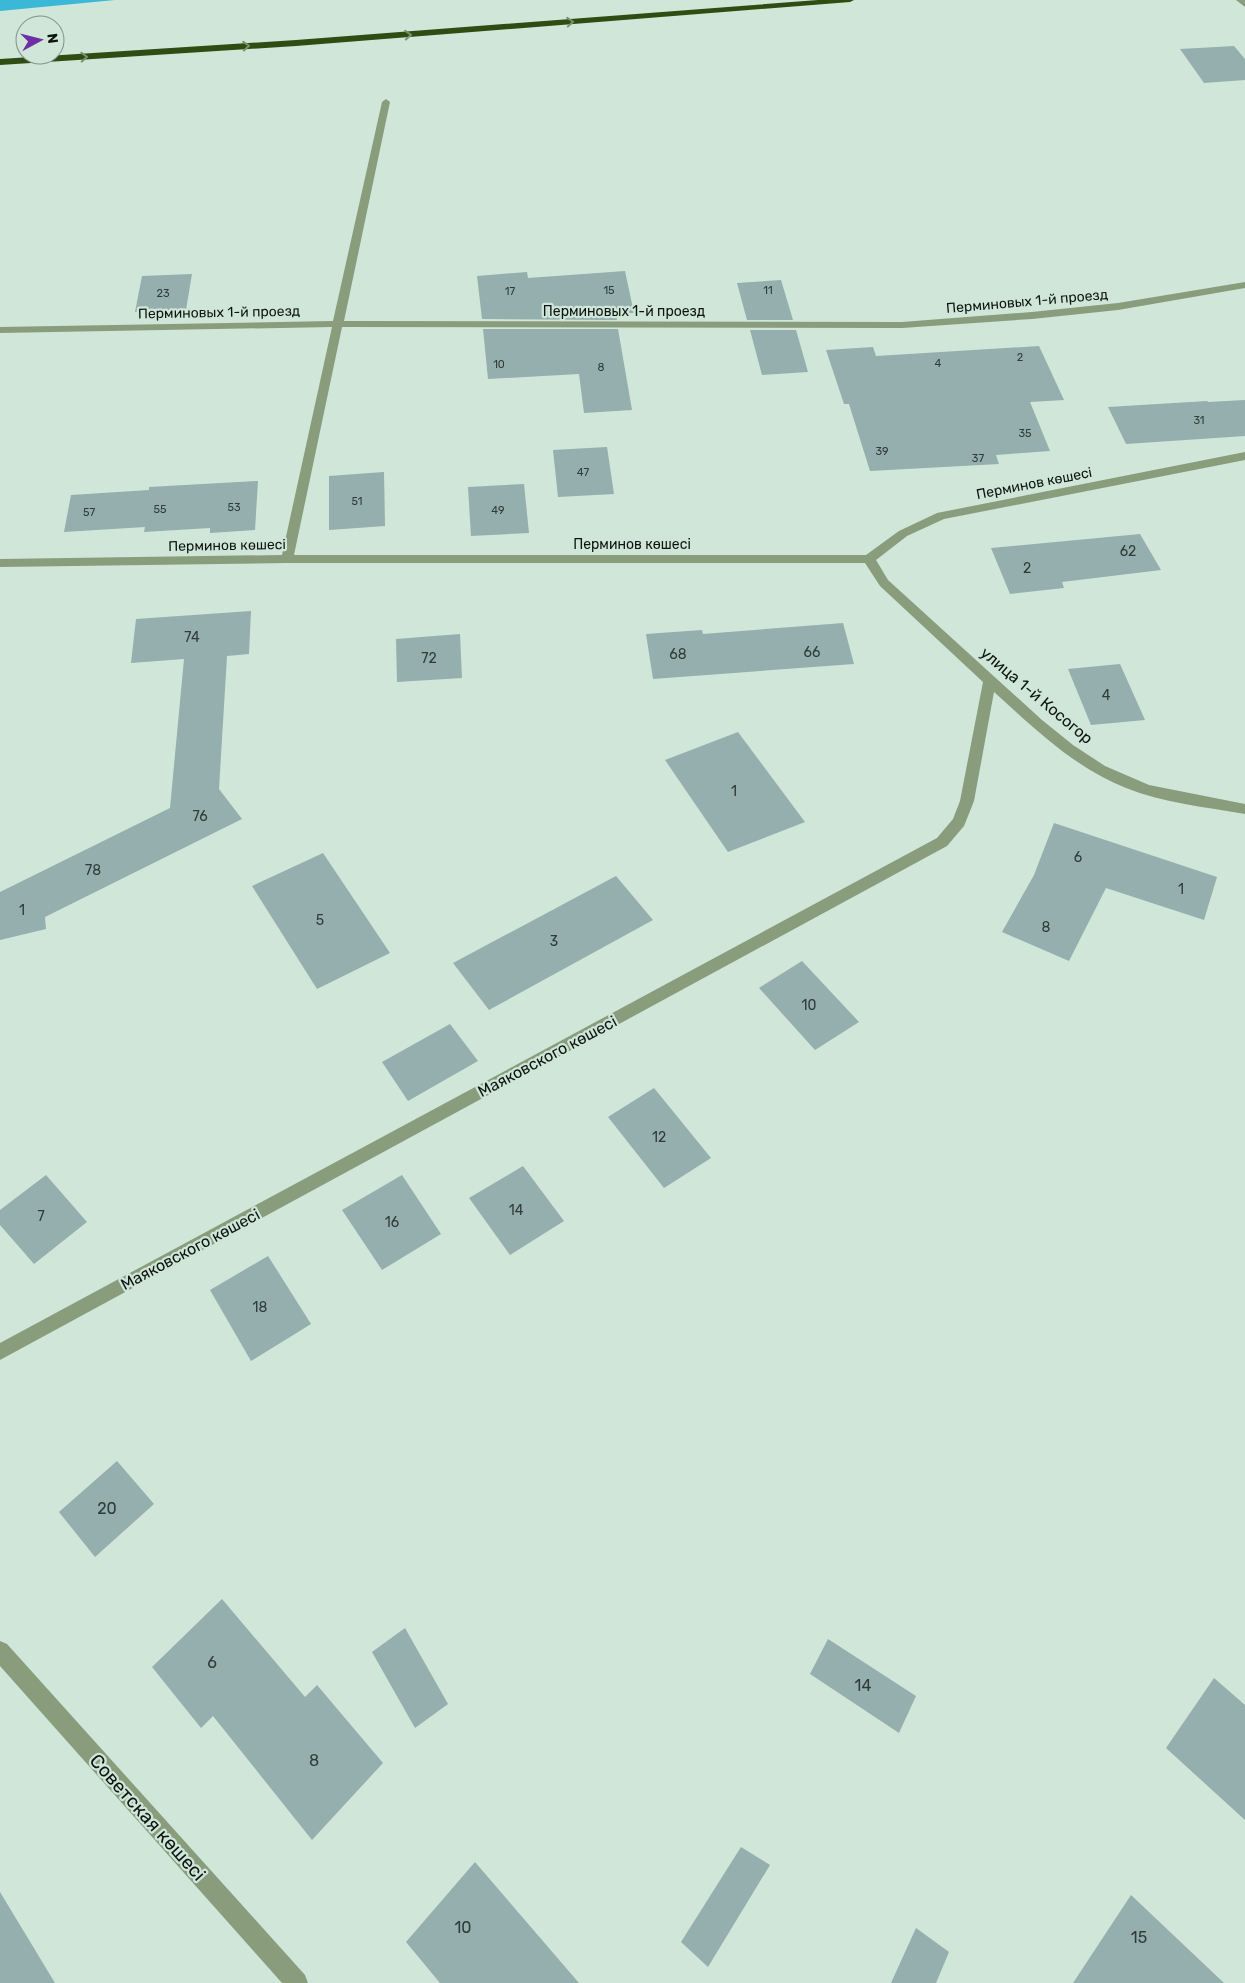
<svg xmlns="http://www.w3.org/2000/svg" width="1245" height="1983" font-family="Rubik,sans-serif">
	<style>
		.water { fill: #3bb8d8 }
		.building { fill: #94afad }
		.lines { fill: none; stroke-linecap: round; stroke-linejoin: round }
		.street { fill: #899c7c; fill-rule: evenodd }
		.highway { fill: #2f4d12; fill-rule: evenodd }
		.oneway { stroke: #77926c }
		.labels { text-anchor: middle; stroke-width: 4.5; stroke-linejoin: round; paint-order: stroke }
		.far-number-label { font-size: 11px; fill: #2f3c38 }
		.far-street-label { font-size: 14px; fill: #0d1511; stroke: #cfe6d9 }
		.number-label { font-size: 14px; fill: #2f3c38 }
		.street-label { font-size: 16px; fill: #0d1511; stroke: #cfe6d9 }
		.near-number-label { font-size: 16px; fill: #2f3c38 }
		.near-street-label { font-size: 19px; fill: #0d1511; stroke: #cfe6d9 }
	</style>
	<rect width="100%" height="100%" fill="#cfe6d9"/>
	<path class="water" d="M0 0H115L0 11Z"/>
	<g class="building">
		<path d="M1234 46 1245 59V80L1204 83 1180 49Z"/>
		<path d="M625 271 634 313 616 314 617 320 482 319 477 276 527 272 528 278Z"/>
		<path d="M192 274 186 310 135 312 142 276Z"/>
		<path d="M781 280 793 320H747L737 283Z"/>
		<path d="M483 329H618L632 410 584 413 579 374 488 379Z"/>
		<path d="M750 330H796L808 372 762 375Z"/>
		<path d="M1039 346 1064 400 1030 402 1050 451 996 455 999 464 870 471 849 404H844L826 350 873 347 876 356Z"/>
		<path d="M1245 400V436L1126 444 1108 407 1207 401 1208 402Z"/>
		<path d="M607 447 614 494 558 497 553 450Z"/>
		<path d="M384 472 385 526 329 530V476Z"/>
		<path d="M258 481 255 530 210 533V528L144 532 145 527 64 532 71 495 149 490V487Z"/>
		<path d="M524 484 529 533 471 536 468 487Z"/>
		<path d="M1140 534 1161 570 1062 582 1064 588 1010 594 991 548Z"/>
		<path d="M251 611 249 654 227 656 219 789 242 819 45 917 46 929 0 940V892L170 808 184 659 131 663 136 619Z"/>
		<path d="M843 623 854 664 653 679 646 634 702 630 703 634Z"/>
		<path d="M460 634 462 678 397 682 396 639Z"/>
		<path d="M1120 664 1145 720 1091 725 1068 669Z"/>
		<path d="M738 732 805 822 728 852 665 760Z"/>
		<path d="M1054 823 1217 877 1204 920 1106 888 1069 961 1002 932 1034 875Z"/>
		<path d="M323 853 390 953 317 989 252 886Z"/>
		<path d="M616 876 653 920 489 1010 453 963Z"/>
		<path d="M802 961 859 1022 815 1050 759 988Z"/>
		<path d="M450 1024 478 1061 408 1101 382 1062Z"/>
		<path d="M654 1088 711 1158 664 1188 608 1117Z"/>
		<path d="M523 1166 564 1221 510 1255 469 1198Z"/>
		<path d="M46 1175 87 1222 34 1264 0 1225V1210Z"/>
		<path d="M402 1175 441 1234 382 1270 342 1210Z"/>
		<path d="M268 1256 311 1324 251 1361 210 1290Z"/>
		<path d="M117 1461 154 1504 95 1557 59 1512Z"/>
		<path d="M222 1599 305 1697 317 1685 383 1763 312 1840 213 1716 201 1728 152 1667Z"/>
		<path d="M405 1628 448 1704 415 1728 372 1652Z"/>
		<path d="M828 1639 916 1696 899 1733 810 1674Z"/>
		<path d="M1214 1678 1245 1705V1820L1166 1748Z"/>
		<path d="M741 1847 770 1865 708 1967 681 1942Z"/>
		<path d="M475 1862 579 1983H440L406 1942Z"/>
		<path d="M0 1892 55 1983H0Z"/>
		<path d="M1131 1895 1224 1983H1073Z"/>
		<path d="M916 1928 949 1952 936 1983H891Z"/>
	</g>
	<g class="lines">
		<g class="street">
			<path d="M1236 0H1245V7Z"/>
			<path d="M386 99 390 102 344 321 902 322 1032 312 1118 303 1245 282V288L1118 310 1032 319 902 328 342 327 294 555H866L899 531 937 513 1245 452V460L944 519 907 536 876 560 888 580 1042 720 1073 745 1105 766 1149 785 1245 804V814C1205 807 1164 803 1126 788 1075 768 1034 728 994 692L974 801 964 826 947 846 0 1360V1343L937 838 953 819 960 801 983 682 880 586 865 563H287L0 567V559L282 555 332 327 0 333V327L333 321 382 102Z"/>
			<path d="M0 1641 7 1644 305 1975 308 1983H282L0 1666Z"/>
		</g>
		<path class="highway" d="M818 0H854L850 2 296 46 0 65V59L296 40Z"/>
	</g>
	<defs><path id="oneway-chevron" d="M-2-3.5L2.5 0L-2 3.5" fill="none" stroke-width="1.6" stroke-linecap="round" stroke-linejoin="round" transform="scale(1.25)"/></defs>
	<g class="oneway">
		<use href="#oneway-chevron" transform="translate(570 22) rotate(-4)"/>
		<use href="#oneway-chevron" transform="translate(408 35) rotate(-4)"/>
		<use href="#oneway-chevron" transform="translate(246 46) rotate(-4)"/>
		<use href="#oneway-chevron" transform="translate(84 57) rotate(-3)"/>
	</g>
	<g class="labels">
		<g class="far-number-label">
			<text x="609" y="294">15</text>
			<text x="768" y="294">11</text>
			<text x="510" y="295">17</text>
			<text x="163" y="297">23</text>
			<text x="1020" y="361">2</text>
			<text x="938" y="367">4</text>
			<text x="499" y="368">10</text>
			<text x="601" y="371">8</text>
			<text x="1199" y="424">31</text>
			<text x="1025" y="437">35</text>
			<text x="882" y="455">39</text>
			<text x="978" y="462">37</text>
			<text x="583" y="476">47</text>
			<text x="357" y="505">51</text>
			<text x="234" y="511">53</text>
			<text x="160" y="513">55</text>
			<text x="498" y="514">49</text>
			<text x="89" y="516">57</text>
		</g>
		<g class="far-street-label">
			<text transform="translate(1027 301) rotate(-5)" y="5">Перминовых 1-й проезд</text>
			<text x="624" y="316">Перминовых 1-й проезд</text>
			<text transform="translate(219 312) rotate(-1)" y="5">Перминовых 1-й проезд</text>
			<text transform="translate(1034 483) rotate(-11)" y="5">Перминов көшесі</text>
			<text x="632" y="549">Перминов көшесі</text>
			<text transform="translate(227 545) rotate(-1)" y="5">Перминов көшесі</text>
		</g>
		<g class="number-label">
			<text x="1128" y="556">62</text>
			<text x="1027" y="573">2</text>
			<text x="192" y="642">74</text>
			<text x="812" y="657">66</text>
			<text x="678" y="659">68</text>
			<text x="429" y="663">72</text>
			<text x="1106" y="700">4</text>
			<text x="734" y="796">1</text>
			<text x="200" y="821">76</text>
			<text x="1078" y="862">6</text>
			<text x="93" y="875">78</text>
			<text x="1181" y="894">1</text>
			<text x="22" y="915">1</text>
			<text x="320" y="925">5</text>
			<text x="1046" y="932">8</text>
			<text x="554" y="946">3</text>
			<text x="809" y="1010">10</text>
			<text x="659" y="1142">12</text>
			<text x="516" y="1215">14</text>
			<text x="41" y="1221">7</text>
			<text x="392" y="1227">16</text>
			<text x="260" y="1312">18</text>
		</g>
		<g class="street-label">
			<text transform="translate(1037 695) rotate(40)" y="6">улица 1-й Косогор</text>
			<text transform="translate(547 1056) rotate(-28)" y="6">Маяковского көшесі</text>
			<text transform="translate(190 1249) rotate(-28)" y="6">Маяковского көшесі</text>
		</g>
		<g class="near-number-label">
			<text x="107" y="1514">20</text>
			<text x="212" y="1668">6</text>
			<text x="863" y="1691">14</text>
			<text x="314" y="1766">8</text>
			<text x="463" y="1933">10</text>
			<text x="1139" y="1943">15</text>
		</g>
		<g class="near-street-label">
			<text transform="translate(148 1817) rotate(48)" y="7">Советская көшесі</text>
		</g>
	</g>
	<g transform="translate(40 40) rotate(83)"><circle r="24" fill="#cfe6d9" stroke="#819289"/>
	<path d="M0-4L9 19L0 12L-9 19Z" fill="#6e2ea4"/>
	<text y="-8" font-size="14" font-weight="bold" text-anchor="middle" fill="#0d1511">N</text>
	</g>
</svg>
